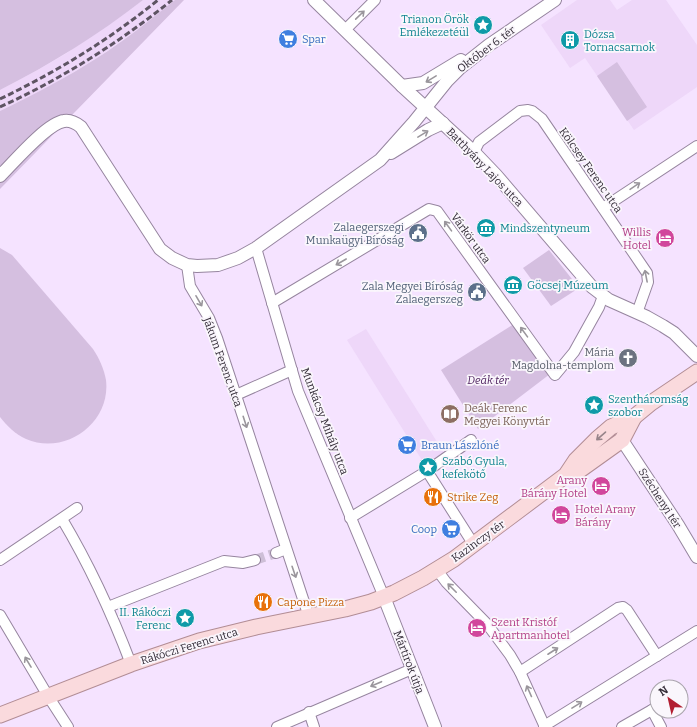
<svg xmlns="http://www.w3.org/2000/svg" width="697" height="727" font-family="Bitter,serif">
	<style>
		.built { fill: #eed7f9 }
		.green { fill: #d5bfe0 }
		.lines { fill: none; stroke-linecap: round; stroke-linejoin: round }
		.minor-tunnel { stroke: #cebfd7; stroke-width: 10; stroke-dasharray: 10 5; stroke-linecap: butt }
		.minor-casing { stroke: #96859f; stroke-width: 12 }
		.tertiary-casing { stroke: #96859f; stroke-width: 14 }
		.primary-casing { stroke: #b28d95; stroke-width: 17 }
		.minor { stroke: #fff; stroke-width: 10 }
		.tertiary { stroke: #fff; stroke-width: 12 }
		.primary { stroke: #fadadd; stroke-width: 15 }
		.rail { stroke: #5e5463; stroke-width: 3; stroke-dasharray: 6 3; stroke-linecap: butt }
		.oneway { stroke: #9a969c }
		.oneway2 { stroke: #97848a }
		.labels { text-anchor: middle; stroke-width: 3.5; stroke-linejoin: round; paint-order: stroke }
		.culture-label { font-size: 11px; fill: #0d838f; stroke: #faf6fc; text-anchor: start }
		.shop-label { font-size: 11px; fill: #366cbe; stroke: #faf6fc; text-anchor: start }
		.street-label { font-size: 11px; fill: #342d38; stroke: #faf6fc }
		.service-label { font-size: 11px; fill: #4e5e75; stroke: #faf6fc; text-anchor: end }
		.hotel-label { font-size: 11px; fill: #b23c85; stroke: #faf6fc; text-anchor: end }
		.worship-label { font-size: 11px; fill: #5b616d; stroke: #faf6fc; text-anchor: end }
		.park-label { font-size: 11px; font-style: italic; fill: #481a5a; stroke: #faf6fc }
		.education-label { font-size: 11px; fill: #785e54; stroke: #faf6fc; text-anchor: start }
		.food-label { font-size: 11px; fill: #c56008; stroke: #faf6fc; text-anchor: start }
	</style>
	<rect width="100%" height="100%" fill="#f5e3ff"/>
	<g class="built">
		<path d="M143 0H175L147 23 97 58 45 89 0 111V90L36 71 67 53Z"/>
		<path d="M577 0H610L617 10 632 0H666L697 45V87L634 130 585 58 570 68 541 25Z"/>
		<path d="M366 329 444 453 425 465 347 340Z"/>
	</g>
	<g class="green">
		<path d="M0 0H143C98 35 51 64 0 90Z"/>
		<path d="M175 0H184L0 189V111C33 95 66 78 97 58 124 41 150 20 175 0Z"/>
		<path d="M617 62 647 107 627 121 597 76Z"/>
		<path d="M0 248 12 255 93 349C99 358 104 369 106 380 111 423 65 456 26 439 15 434 7 426 0 417Z"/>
		<path d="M549 250 579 288 551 306 523 268Z"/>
		<path d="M514 324 550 374 478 429 441 370Z"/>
	</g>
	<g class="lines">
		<path class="minor-tunnel" d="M255 560 276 553"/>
		<defs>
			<g id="minor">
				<path d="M345 30 375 0"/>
				<path d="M474 152 479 142 520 111 528 110 532 111 542 119 647 273 648 282 637 313"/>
				<path d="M603 208 697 146"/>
				<path d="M256 248 298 391 384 597"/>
				<path d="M187 265 190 286 209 318 217 338 309 617"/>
				<path d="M272 303 429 209 437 211 555 375 574 352 599 307 603 296"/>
				<path d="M236 395 292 370"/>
				<path d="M427 471 474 545"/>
				<path d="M350 518 427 471 471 440"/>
				<path d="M62 519C90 566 112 614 131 664"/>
				<path d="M276 553 286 549"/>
				<path d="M0 560 77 508"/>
				<path d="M437 570 446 582 487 624 510 655 520 672 545 727"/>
				<path d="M108 607 224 561 243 563 255 560"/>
				<path d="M0 615 48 696 68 727"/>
				<path d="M520 672 618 608 623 607 627 610 657 656"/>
				<path d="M681 694V693"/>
				<path d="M652 710 661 727"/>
				<path d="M309 712 314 727"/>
				<path d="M544 726 697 631"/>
				<path d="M277 727 412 669"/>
				<path d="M622 727 657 707"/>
			</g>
			<g id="tertiary">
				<path d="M314 0 402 86 474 152 496 175 592 287 609 300 647 317 663 326 674 333 697 356"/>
				<path d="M402 86 423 83 461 60"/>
				<path d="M391 153 428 130 443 123"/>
				<path d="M0 176C13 163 47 123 64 121 70 120 76 123 81 127L160 249 172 258 187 265 197 266 218 265 238 258 256 248 380 160 414 122 447 81 460 68 489 45 555 0"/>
				<path d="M622 440 678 525 697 557"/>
				<path d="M384 597 435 727"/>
			</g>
			<g id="primary">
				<path d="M567 475H573L622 440 634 417"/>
				<path d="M0 715 131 664 199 641 256 627 345 609 371 602 394 593 423 578 454 559 566 475 576 460 597 439 611 427 634 417 651 403 697 372"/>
			</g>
		</defs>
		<use href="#minor" class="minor-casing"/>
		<use href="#tertiary" class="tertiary-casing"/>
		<use href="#primary" class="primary-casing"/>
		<use href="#minor" class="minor"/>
		<use href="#tertiary" class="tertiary"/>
		<use href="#primary" class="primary"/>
		<g class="rail">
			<path d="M0 99C56 72 109 40 158 0"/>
			<path d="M0 107C61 79 119 43 172 0"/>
		</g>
	</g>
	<defs><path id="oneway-shaft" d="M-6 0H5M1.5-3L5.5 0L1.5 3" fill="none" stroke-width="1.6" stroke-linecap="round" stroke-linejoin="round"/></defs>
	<g class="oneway">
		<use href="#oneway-shaft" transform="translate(360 15) rotate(-44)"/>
		<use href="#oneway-shaft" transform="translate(431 79) rotate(149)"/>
		<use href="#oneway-shaft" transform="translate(423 134) rotate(-31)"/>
		<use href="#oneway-shaft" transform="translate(635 186) rotate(-34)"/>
		<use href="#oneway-shaft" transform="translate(448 226) rotate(-126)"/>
		<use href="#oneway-shaft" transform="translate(341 262) rotate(150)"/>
		<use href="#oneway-shaft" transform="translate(646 276) rotate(-101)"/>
		<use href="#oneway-shaft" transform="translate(199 301) rotate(60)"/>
		<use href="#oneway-shaft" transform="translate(524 332) rotate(-126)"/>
		<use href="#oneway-shaft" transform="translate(245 422) rotate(72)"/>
		<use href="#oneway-shaft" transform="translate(294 572) rotate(71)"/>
		<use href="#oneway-shaft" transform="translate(452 588) rotate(-135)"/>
		<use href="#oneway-shaft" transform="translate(553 651) rotate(-33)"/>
		<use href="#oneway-shaft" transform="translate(28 662) rotate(-121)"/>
		<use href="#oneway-shaft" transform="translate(376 684) rotate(157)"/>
		<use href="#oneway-shaft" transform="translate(529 691) rotate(-114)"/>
		<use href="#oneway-shaft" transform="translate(577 705) rotate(-32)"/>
	</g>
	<use class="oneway2" href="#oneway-shaft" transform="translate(601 436) rotate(139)"/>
	<defs>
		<symbol id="sight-disc" viewBox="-11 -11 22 22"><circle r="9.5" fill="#0f9aa8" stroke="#faf6fc"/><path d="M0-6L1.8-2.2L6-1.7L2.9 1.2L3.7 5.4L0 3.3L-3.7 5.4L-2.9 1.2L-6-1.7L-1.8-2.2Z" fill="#fff"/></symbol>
		<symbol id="supermarket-disc" viewBox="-11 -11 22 22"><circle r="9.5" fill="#3f7fe0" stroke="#faf6fc"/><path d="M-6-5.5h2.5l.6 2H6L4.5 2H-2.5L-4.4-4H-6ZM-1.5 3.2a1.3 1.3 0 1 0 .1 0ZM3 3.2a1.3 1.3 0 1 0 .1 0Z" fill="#fff"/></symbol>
		<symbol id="building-disc" viewBox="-11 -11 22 22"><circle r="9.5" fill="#0f9aa8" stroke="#faf6fc"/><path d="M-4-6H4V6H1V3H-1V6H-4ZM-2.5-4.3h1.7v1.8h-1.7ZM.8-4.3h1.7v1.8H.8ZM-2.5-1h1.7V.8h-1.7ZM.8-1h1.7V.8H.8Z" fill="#fff"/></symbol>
		<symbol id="museum-disc" viewBox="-11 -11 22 22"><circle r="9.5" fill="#0f9aa8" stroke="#faf6fc"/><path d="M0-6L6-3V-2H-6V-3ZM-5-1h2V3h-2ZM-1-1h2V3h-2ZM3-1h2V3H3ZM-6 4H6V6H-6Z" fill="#fff"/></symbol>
		<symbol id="civic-disc" viewBox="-11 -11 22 22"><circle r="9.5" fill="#5c6f8a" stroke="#faf6fc"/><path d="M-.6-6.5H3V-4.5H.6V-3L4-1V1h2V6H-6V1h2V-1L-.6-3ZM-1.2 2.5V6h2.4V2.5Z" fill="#fff"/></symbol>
		<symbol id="hotel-disc" viewBox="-11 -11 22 22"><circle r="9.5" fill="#d1479c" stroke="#faf6fc"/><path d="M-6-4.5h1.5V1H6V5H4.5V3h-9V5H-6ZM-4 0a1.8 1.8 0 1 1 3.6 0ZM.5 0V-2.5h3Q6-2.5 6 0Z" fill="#fff"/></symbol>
		<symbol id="church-disc" viewBox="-11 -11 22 22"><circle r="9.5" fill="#6b7280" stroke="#faf6fc"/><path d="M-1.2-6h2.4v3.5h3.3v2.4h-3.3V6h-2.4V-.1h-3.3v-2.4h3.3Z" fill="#fff"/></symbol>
		<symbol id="library-disc" viewBox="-11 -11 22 22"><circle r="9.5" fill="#8d6e63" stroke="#faf6fc"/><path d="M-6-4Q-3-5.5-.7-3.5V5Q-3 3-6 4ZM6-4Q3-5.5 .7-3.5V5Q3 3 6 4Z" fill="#fff"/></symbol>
		<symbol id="restaurant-disc" viewBox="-11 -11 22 22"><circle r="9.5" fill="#e8710a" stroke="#faf6fc"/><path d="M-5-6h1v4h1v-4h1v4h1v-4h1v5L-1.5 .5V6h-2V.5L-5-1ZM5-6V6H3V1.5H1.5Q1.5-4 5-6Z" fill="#fff"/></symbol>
	</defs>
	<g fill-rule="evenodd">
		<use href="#sight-disc" x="472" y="14" width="22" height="22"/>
		<use href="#supermarket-disc" x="277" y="28" width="22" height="22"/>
		<use href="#building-disc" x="559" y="29" width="22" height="22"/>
		<use href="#museum-disc" x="475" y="217" width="22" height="22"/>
		<use href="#civic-disc" x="407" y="222" width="22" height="22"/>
		<use href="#hotel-disc" x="654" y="227" width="22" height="22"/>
		<use href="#museum-disc" x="502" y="274" width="22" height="22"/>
		<use href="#civic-disc" x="466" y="281" width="22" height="22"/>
		<use href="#church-disc" x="617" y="347" width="22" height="22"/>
		<use href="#sight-disc" x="583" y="394" width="22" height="22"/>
		<use href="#library-disc" x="439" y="403" width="22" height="22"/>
		<use href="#supermarket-disc" x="396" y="434" width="22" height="22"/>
		<use href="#sight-disc" x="417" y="456" width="22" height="22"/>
		<use href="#hotel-disc" x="590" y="475" width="22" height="22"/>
		<use href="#restaurant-disc" x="422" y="486" width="22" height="22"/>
		<use href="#hotel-disc" x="550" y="504" width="22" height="22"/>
		<use href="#supermarket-disc" x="440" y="518" width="22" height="22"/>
		<use href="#restaurant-disc" x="252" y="591" width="22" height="22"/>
		<use href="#sight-disc" x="174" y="607" width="22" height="22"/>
		<use href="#hotel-disc" x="466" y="617" width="22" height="22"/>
	</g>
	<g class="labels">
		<g class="culture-label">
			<text x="469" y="23" text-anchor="end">Trianon Örök<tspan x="469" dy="13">Emlékezetéül</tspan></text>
			<text x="584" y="38">Dózsa<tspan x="584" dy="13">Tornacsarnok</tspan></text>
			<text x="500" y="232">Mindszentyneum</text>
			<text x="527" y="289">Göcsej Múzeum</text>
			<text x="608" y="403">Szentháromság<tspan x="608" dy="13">szobor</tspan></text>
			<text x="442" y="465">Szabó Gyula,<tspan x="442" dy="13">kefekötő</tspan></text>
			<text x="171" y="616" text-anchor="end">II. Rákóczi<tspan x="171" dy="13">Ferenc</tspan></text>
		</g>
		<g class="shop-label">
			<text x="302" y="43">Spar</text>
			<text x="421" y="449">Braun Lászlóné</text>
			<text x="437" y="533" text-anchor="end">Coop</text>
		</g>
		<g class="street-label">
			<text transform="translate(486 49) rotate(-37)" y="4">Október 6. tér</text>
			<text transform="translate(485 167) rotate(46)" y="4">Batthyány Lajos utca</text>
			<text transform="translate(591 170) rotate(55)" y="4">Kölcsey Ferenc utca</text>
			<text transform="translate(471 238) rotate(54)" y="4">Várkör utca</text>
			<text transform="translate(223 362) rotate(70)" y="4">Jákum Ferenc utca</text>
			<text transform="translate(325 421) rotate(69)" y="4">Munkácsy Mihály utca</text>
			<text transform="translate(660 498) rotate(57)" y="4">Széchenyi tér</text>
			<text transform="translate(478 541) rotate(-36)" y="4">Kazinczy tér</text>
			<text transform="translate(189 646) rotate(-17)" y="4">Rákóczi Ferenc utca</text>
			<text transform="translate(409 662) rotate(69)" y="4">Mártírok útja</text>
		</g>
		<g class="service-label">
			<text x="404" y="231">Zalaegerszegi<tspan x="404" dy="13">Munkaügyi Bíróság</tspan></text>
			<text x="463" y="290">Zala Megyei Bíróság<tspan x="463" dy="13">Zalaegerszeg</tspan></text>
		</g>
		<g class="hotel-label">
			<text x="651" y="236">Willis<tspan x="651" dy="13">Hotel</tspan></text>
			<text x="587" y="484">Arany<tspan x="587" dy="13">Bárány Hotel</tspan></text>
			<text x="575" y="513" text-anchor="start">Hotel Arany<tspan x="575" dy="13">Bárány</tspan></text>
			<text x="491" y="626" text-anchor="start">Szent Kristóf<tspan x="491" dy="13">Apartmanhotel</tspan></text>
		</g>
		<g class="worship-label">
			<text x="614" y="356">Mária<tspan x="614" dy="13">Magdolna-templom</tspan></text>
		</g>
		<g class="park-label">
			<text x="488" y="384">Deák tér</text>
		</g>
		<g class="education-label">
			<text x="464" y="412">Deák Ferenc<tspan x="464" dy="13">Megyei Könyvtár</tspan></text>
		</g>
		<g class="food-label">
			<text x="447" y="501">Strike Zeg</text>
			<text x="277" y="606">Capone Pizza</text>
		</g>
	</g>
	<g transform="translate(669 699) rotate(326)"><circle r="19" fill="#faf6fc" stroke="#aba6ae"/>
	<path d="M0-3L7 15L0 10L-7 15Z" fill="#b21f32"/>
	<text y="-6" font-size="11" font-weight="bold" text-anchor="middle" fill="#342d38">N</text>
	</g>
</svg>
